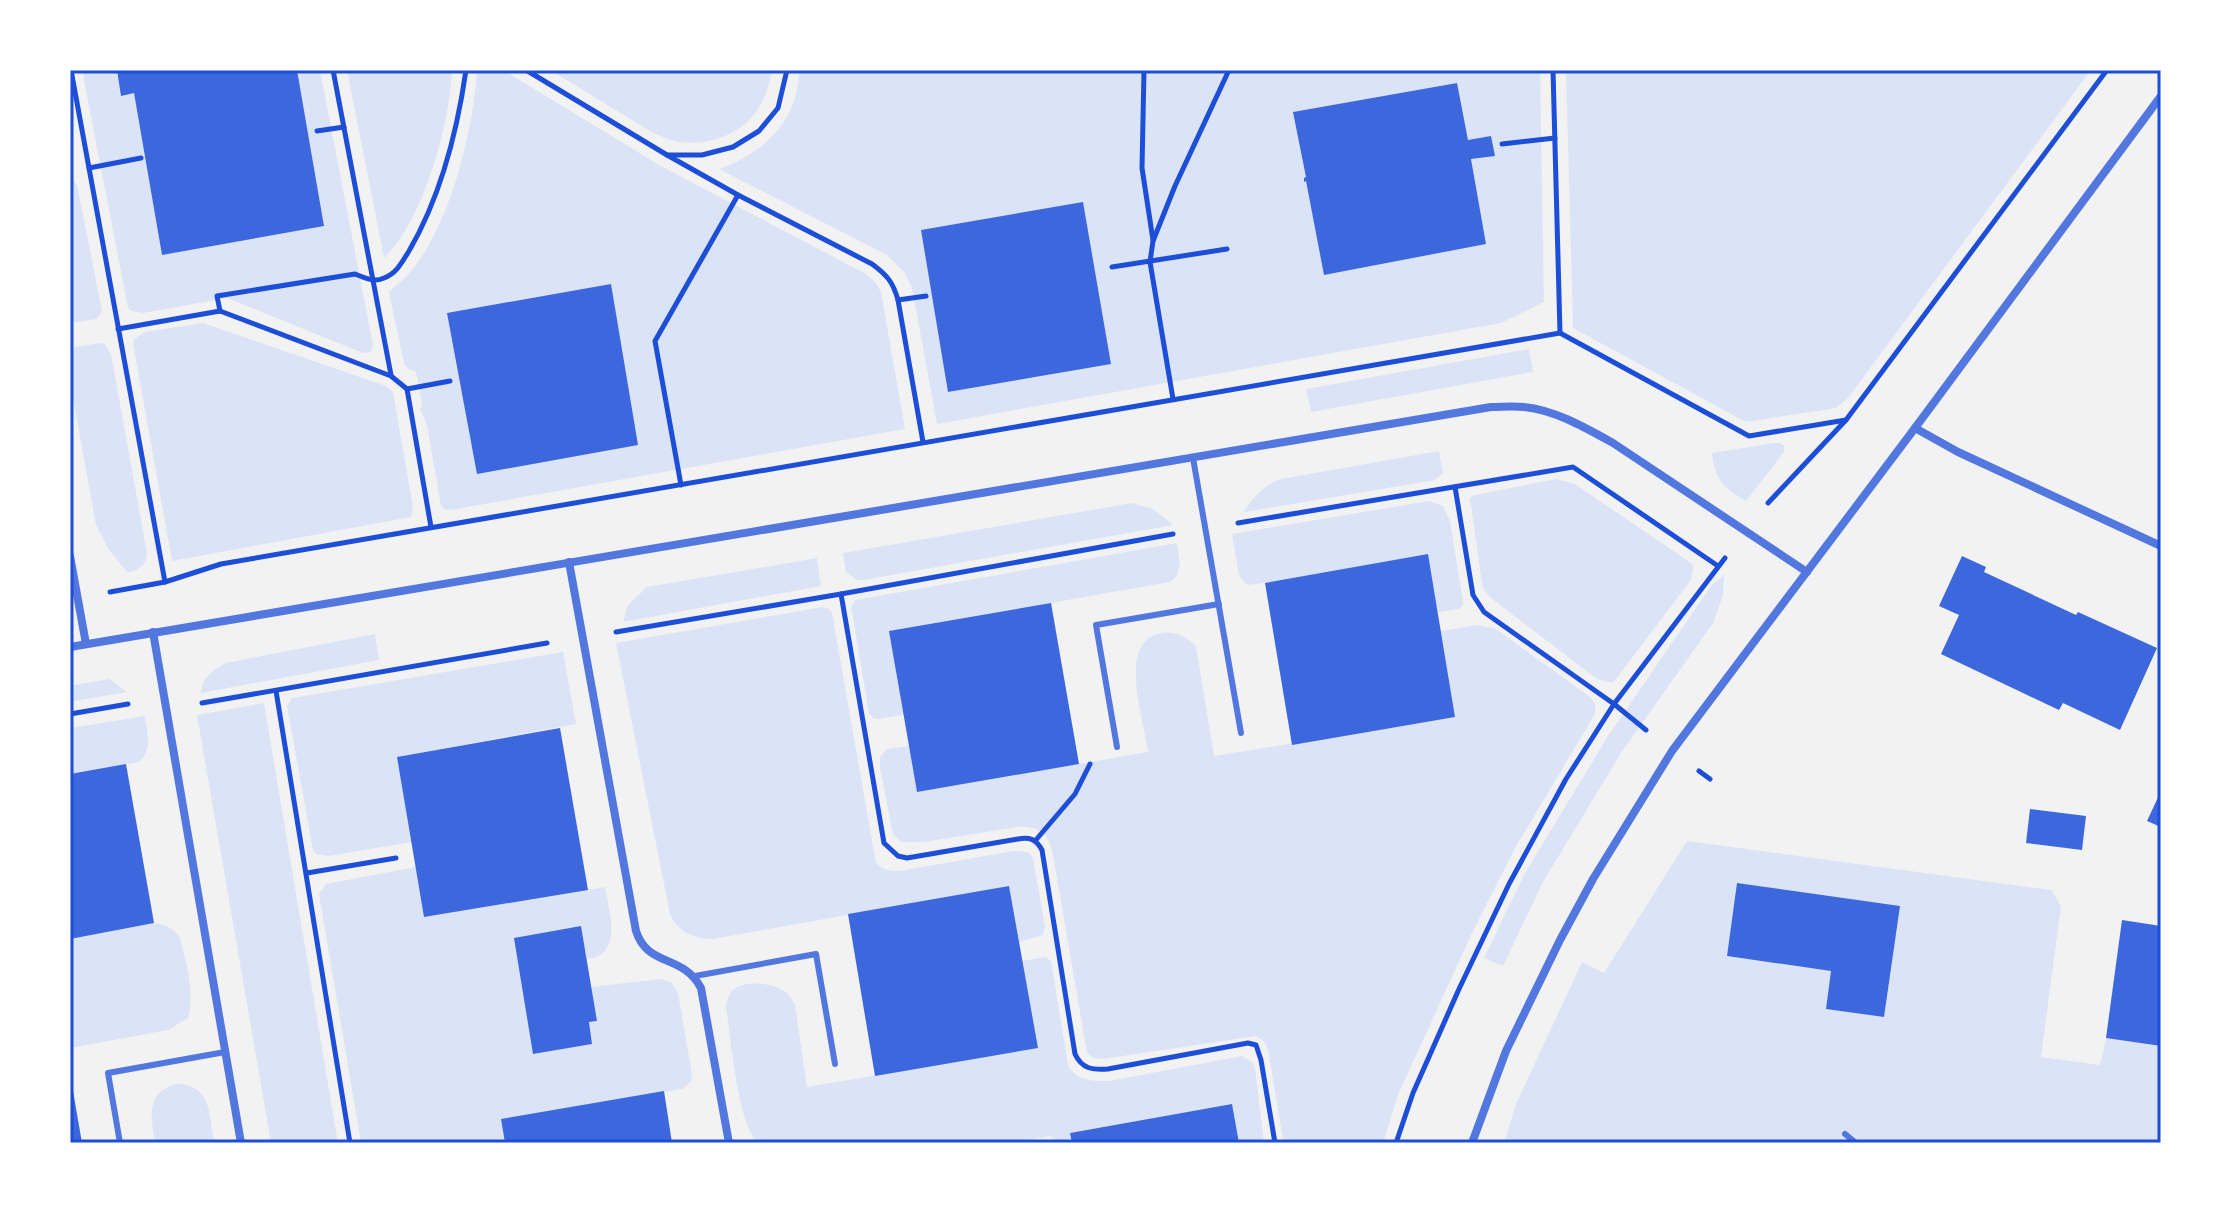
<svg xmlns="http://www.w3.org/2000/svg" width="2231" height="1213" font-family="'Sofia Sans Condensed',sans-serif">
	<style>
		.green { fill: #dbe4f7; fill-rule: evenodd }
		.building { fill: #3d67dc }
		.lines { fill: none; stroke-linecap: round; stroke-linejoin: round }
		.path { stroke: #1d4ed8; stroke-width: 5 }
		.service { stroke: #5277de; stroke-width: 6 }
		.minor { stroke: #5277de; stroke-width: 8 }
		.neatline { fill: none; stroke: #1d4ed8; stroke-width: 3 }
	</style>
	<rect width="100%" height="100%" fill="#f2f2f2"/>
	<g class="green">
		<path d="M82 70H117L122 95 134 93 162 255 324 226 297 70H320L373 345 371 352 363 353 227 298 143 313 132 311 128 308Z"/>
		<path d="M347 70H452C450 124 423 221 384 258Z"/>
		<path d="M477 70H503L661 166 866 274 876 283 881 292 905 429 451 510 444 509 441 506 427 425 420 409 422 404 416 372 409 369 404 364 389 292C397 285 405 278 412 270 451 222 473 131 477 70Z"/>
		<path d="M550 70H772C769 91 761 110 745 124 726 140 698 146 674 141 655 136 636 122 619 112 596 98 573 84 550 70Z"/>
		<path d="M799 70H1540L1544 302 1501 323 937 424 912 288 905 273 887 255 719 169C764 153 799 120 799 70ZM1456 83 1468 140 1491 137 1495 156 1471 159 1486 244 1325 275 1306 181 1304 182 1306 177 1294 112ZM1083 203 1111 363 949 392 921 230Z"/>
		<path d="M1566 70H2091L1848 398 1836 408 1746 422 1573 328Z"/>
		<path d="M70 180 74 181 77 185 102 311 97 319 70 323Z"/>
		<path d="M203 323 386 386 393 392 413 507 411 517 172 561 133 343 134 339 145 332Z"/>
		<path d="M100 343 105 344 111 354 147 553C147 565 138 570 128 573L109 550 96 525 70 381V348Z"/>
		<path d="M1529 349 1533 372 1311 412 1306 389Z"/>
		<path d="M1773 443H1780L1784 446V452L1746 501C1723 487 1715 480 1712 453Z"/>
		<path d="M1439 451 1443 473 1435 480 1244 512C1254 496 1264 485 1281 479Z"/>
		<path d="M1556 479 1575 484 1691 563 1693 567 1691 580 1613 683 1597 679 1491 598 1484 590 1482 584 1470 498 1475 495Z"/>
		<path d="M1429 501 1443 506 1450 521 1463 602V605L1459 609 1438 612 1428 555 1265 583 1247 585 1240 577 1238 570 1232 534Z"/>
		<path d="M1132 503 1153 509 1173 525 864 580H857L846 572 843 553Z"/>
		<path d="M1177 543C1179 559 1184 572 1170 582L890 631 903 715 877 719 873 718 869 713 851 606 855 600Z"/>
		<path d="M817 558 821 586 623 622 628 605 647 587Z"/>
		<path d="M1724 575 1723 595 1713 623 1621 753 1543 882 1503 966 1484 958 1525 873 1608 736 1711 586Z"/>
		<path d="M823 607 828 608 832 613 876 863C883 870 890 871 900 871L1013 851 1028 852 1033 858 1045 927 1043 935 1019 942 1009 886 713 939C694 939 678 932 670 914L616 643Z"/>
		<path d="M1477 625 1496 629 1590 697 1595 704V714L1515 848 1472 933 1398 1095 1383 1143H1285L1283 1139 1268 1049 1264 1041 1256 1036 1103 1059 1093 1058 1087 1053 1053 855C1049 834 1039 825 1017 827L925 842H902L893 835 880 767V757L887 749 909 746 917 792 1148 752C1145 722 1115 640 1162 633 1175 631 1188 637 1196 647L1214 756 1455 717 1441 631Z"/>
		<path d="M375 634 379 660 201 693C202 677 213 670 226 663Z"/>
		<path d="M563 652 576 724 398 757 411 842 330 856 316 854 313 850 287 706 292 698Z"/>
		<path d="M109 679 127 692 70 702V686Z"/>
		<path d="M264 703 338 1143H271L197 715Z"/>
		<path d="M145 716C147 732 153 750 139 762L70 774V728Z"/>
		<path d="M1687 841 2051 890 2061 906 2041 1057 2100 1065 2106 1038 2161 1046V1143H1504L1516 1104 1582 962 1604 973ZM1738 883 1900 906 1884 1017 1826 1009 1831 971 1727 956Z"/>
		<path d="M416 867 425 917 605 887C609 912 624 955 587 959L581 927 533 1054 592 1044 589 1022 597 1021 591 987 661 979 671 982 678 993 692 1074 691 1082 682 1089 501 1119 505 1143H361L319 894 326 884Z"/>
		<path d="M154 923C166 925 172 927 179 936 186 958 195 996 188 1018L168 1030 70 1048V939Z"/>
		<path d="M1045 957 1051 961 1068 1065C1076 1081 1093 1081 1109 1081L1242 1056 1252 1062 1255 1068 1264 1143H1239L1232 1104 1070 1133 1072 1143H1058L1050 1136 1011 1143H758C737 1123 731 1038 726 1007 727 1001 728 994 733 990 745 980 771 983 783 990 789 994 792 999 795 1005L807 1087 1037 1048 1022 961Z"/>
		<path d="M176 1084C212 1084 209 1115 214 1143H155C151 1117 145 1093 176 1084Z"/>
	</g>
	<g class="building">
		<path d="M117 70H297L324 226 162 255 134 93 121 96Z"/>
		<path d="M1457 83 1468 140 1491 136 1495 156 1471 159 1486 244 1324 275 1306 181 1304 182V178L1306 177 1293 112Z"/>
		<path d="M1083 202 1111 364 948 392 921 230Z"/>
		<path d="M611 284 638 445 477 474 447 313Z"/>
		<path d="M1428 554 1455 717 1292 745 1265 583Z"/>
		<path d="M1962 556 1986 567 1984 572 2076 615 2078 612 2157 648 2120 730 2063 703 2059 710 1941 654 1959 615 1939 606Z"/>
		<path d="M1051 603 1079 764 917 792 889 631Z"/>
		<path d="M560 728 588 890 424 917 397 757Z"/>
		<path d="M126 764 154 923 70 939V774Z"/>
		<path d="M2161 791V827L2147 821Z"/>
		<path d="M2030 809 2086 816 2082 850 2026 843Z"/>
		<path d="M1737 883 1900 906 1884 1017 1826 1009 1831 971 1727 956Z"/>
		<path d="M1009 886 1038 1048 875 1076 848 914Z"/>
		<path d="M2122 920 2161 926V1046L2106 1038Z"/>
		<path d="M581 926 597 1021 589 1022 592 1044 533 1054 514 938Z"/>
		<path d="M70 1085H72L82 1143H70Z"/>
		<path d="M664 1091 672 1143H505L501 1119Z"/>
		<path d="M1232 1104 1239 1143H1072L1070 1133Z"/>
	</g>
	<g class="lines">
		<g class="path">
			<path d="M71 70 165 582"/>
			<path d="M333 70 391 375"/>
			<path d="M526 70 667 155H702L733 147 759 131 778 108 787 70"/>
			<path d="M1144 70 1142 168 1153 240"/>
			<path d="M1553 70 1560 333"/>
			<path d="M317 131 344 127"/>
			<path d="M1502 144 1555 138"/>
			<path d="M667 155 738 195 872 264C887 275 893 282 898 300L923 442"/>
			<path d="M89 168 141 158"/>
			<path d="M1112 267 1227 249"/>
			<path d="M898 300 926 296"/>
			<path d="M220 311 217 296 355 274C366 278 373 283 384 278 397 273 402 262 409 251 441 196 457 133 466 70"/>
			<path d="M118 329 220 311 391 376 407 389 431 527"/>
			<path d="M407 389 450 381"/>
			<path d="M1173 399 1150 262 1153 241 1175 186 1229 70"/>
			<path d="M681 485 655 341 738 195"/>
			<path d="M1455 487 1473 595 1484 612 1614 704 1646 730"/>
			<path d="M1768 503 1846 420 2107 70"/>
			<path d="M1238 523 1573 467 1718 566"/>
			<path d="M110 592 165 582 221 564 1560 333 1749 436 1846 420"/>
			<path d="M841 594 884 843 898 856 907 858 1018 839C1030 837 1036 839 1042 850L1075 1054C1082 1069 1092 1070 1108 1069L1248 1043 1256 1045 1261 1060 1275 1143"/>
			<path d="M616 632 841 594 1173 534"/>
			<path d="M276 691 350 1143"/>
			<path d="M202 703 547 643"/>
			<path d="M70 714 128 704"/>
			<path d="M1699 771 1710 779"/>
			<path d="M1035 841 1075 794 1090 764"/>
			<path d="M307 873 396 858"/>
			<path d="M1396 1143 1413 1093 1459 989 1509 884 1566 779 1614 704 1725 558"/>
		</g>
		<g class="service">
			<path d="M1193 458 1241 733"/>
			<path d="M1117 747 1096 625 1219 604"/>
			<path d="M695 976 816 954 835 1064"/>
			<path d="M1845 1134 1856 1143"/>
			<path d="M120 1143 108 1073 225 1052"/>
		</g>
		<g class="minor">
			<path d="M1915 428 1958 452 2161 546"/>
			<path d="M70 556 86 644"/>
			<path d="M569 562 636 931C648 968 682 953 701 988L729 1143"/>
			<path d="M153 632 241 1143"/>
			<path d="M70 647 1491 407C1502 407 1513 406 1524 407 1555 410 1586 428 1613 443L1807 572"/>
			<path d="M1472 1143 1506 1051 1560 940 1593 879 1672 751 1915 428 2161 96"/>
		</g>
	</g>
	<rect width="2231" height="1213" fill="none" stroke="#ffffff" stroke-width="144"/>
	<rect x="72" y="72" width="2087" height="1069" class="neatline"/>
</svg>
